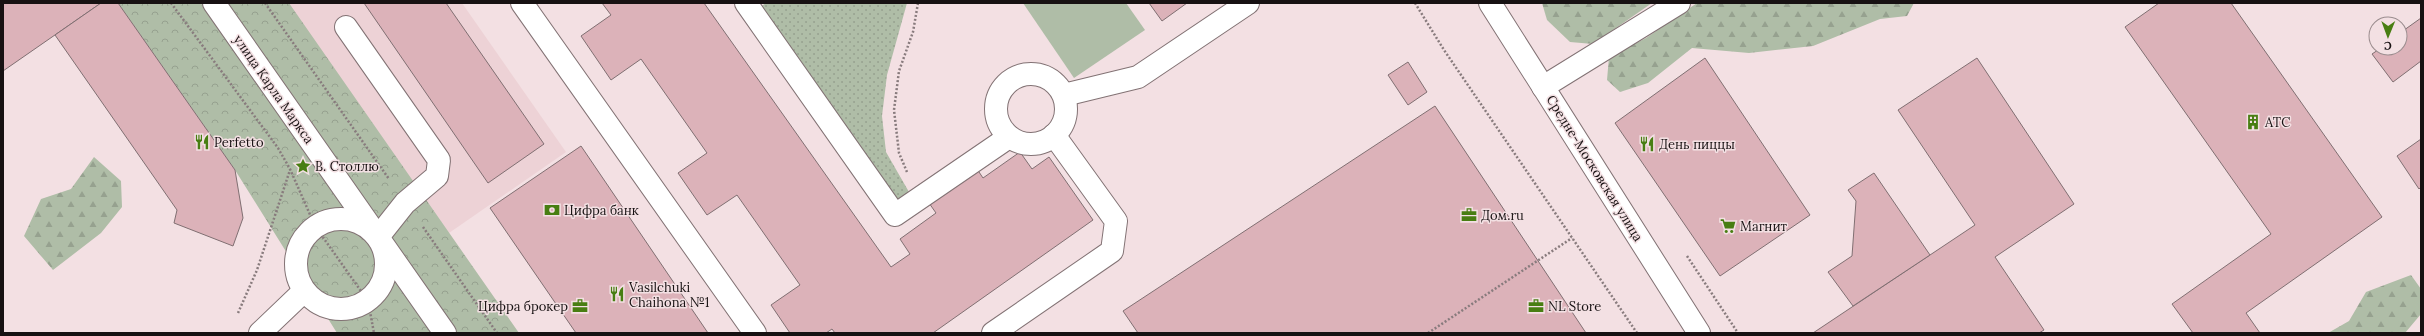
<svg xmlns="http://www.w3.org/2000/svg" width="2424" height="336" font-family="Lora,serif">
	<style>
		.built { fill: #edd2d6 }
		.grass { fill: url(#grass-dots) }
		.forest { fill: url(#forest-firs) }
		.park { fill: url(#park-crowns) }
		.pitch { fill: #afbda7 }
		.building { fill: #dcb2b9; stroke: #806f72 }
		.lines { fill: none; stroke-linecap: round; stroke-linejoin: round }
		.minor-casing { stroke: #827274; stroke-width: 24 }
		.path { stroke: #887b7d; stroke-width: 2.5; stroke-dasharray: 2 2; stroke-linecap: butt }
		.minor { stroke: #fff; stroke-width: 22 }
		.labels { text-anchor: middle; stroke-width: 3; stroke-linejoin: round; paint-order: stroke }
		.street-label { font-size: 13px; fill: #171112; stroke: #f3e0e3 }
		.poi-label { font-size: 13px; fill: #171112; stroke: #f3e0e3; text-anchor: start }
	</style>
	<defs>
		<pattern id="grass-dots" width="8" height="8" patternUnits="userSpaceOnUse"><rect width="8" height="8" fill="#afbda7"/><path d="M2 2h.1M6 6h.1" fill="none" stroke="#96a18f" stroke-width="1.8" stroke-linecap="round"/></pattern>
		<pattern id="forest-firs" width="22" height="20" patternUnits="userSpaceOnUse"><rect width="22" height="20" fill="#afbda7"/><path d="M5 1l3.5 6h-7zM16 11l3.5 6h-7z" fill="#96a18f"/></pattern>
		<pattern id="park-crowns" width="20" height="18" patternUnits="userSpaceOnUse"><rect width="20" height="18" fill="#afbda7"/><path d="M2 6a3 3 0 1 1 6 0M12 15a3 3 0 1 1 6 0" fill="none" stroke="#96a18f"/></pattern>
	</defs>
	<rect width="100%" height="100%" fill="#f3e0e3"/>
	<path class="built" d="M288 3H462L566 152 449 233Z"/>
	<path class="grass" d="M766 3H907L887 75 882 116 886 152 909 192 894 203 760 7Z"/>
	<g class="forest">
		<path d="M1542 3H1652L1593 44 1570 42 1547 20Z"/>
		<path d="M1697 3H1914L1907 16 1880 19 1813 46 1749 53 1692 48 1648 83 1620 92 1607 80 1609 57 1646 38Z"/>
		<path d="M94 157 121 181 122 207 101 233 53 270 24 236 41 199 71 189Z"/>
		<path d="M2411 275 2421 289V314L2405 333H2328L2349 321 2366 292Z"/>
	</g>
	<path class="park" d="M118 3H289L519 333H337L235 170Z"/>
	<path class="pitch" d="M1023 3H1126L1145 30 1074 78Z"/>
	<g class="building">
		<path d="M3 3H101L3 71Z"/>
		<path d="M101 3H118L235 170 243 218 233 246 174 223 177 210 55 35Z"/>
		<path d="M364 3H446L544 144 488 183Z"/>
		<path d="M602 3H704L891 267 910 254 900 239 936 213 929 203 977 169 983 178 1020 152 1032 169 1049 157 1093 220 933 333H835L832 329 826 333H790L771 305 800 285 737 195 707 215 678 173 707 153 641 59 611 80 581 36 611 15Z"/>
		<path d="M1149 3H1187L1162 21Z"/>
		<path d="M2159 3H2231L2382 217 2246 313 2260 333H2193L2172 304 2271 234 2125 27Z"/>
		<path d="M2421 18V61L2393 82 2372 54 2381 48H2400V33Z"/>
		<path d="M1705 58 1810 215 1720 276 1615 123Z"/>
		<path d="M1977 58 2074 204 1995 257 2044 330 2039 333H1813L1975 225 1898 110Z"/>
		<path d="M1408 62 1427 92 1408 105 1388 75Z"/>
		<path d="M1435 106 1586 333H1138L1123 311Z"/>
		<path d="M2421 139V187L2419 189 2397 156Z"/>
		<path d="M581 146 708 333H576L490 208Z"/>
		<path d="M1874 173 1930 255 1853 306 1828 272 1852 256 1856 201 1848 190Z"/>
	</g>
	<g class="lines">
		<defs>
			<g id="minor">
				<path d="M214 3 445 333"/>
				<path d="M522 3 755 333"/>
				<path d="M746 3 895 215 1009 137"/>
				<path d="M1490 3 1699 333"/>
				<path d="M346 27 439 160 437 176 405 203 378 237"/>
				<circle cx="1031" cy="109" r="35"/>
				<path d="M1543 87 1679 3"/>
				<path d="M1064 95 1138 77 1248 3"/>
				<circle cx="341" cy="264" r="45"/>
				<path d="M260 333 304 291"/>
				<path d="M993 333 1112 251 1116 221 1054 135"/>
			</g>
		</defs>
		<use href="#minor" class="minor-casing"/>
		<g class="path">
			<path d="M171 3 278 148 290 169 315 226 368 301 374 333"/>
			<path d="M265 3 389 179"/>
			<path d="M1415 3 1444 50 1637 333"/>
			<path d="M907 172 899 153 894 110 899 71 913 32 918 3"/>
			<path d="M423 227 497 333"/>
			<path d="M1687 256 1738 333"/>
			<path d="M238 313 257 270 290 170"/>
			<path d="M1428 333 1572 238"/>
		</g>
		<use href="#minor" class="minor"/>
	</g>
	<defs>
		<symbol id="building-bare" viewBox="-9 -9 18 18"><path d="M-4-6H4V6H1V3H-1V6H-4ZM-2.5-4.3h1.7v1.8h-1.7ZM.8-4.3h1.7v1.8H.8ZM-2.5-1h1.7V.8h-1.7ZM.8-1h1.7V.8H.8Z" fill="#487e12" stroke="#f3e0e3" stroke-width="2.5" paint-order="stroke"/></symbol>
		<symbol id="restaurant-bare" viewBox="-9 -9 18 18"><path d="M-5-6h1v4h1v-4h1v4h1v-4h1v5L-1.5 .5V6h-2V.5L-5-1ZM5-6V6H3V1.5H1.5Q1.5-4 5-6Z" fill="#487e12" stroke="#f3e0e3" stroke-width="2.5" paint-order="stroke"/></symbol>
		<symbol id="sight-bare" viewBox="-9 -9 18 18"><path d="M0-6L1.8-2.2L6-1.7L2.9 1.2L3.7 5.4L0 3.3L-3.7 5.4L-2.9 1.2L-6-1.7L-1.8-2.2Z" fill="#487e12" stroke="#f3e0e3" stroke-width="2.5" paint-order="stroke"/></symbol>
		<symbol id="bank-bare" viewBox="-9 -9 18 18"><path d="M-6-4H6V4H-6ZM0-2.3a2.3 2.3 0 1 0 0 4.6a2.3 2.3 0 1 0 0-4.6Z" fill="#487e12" stroke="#f3e0e3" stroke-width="2.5" paint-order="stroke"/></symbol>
		<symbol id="office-bare" viewBox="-9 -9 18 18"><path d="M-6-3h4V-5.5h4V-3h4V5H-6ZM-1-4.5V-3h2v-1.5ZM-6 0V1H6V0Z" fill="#487e12" stroke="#f3e0e3" stroke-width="2.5" paint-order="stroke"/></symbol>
		<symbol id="supermarket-bare" viewBox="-9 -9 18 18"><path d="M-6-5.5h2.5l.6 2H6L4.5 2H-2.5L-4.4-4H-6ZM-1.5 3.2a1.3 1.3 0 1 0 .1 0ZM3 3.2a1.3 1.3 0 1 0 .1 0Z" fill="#487e12" stroke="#f3e0e3" stroke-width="2.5" paint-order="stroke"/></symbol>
	</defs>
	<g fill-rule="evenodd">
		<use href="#building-bare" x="2242" y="111" width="22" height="22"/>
		<use href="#restaurant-bare" x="191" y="131" width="22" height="22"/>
		<use href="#restaurant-bare" x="1636" y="133" width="22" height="22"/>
		<use href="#sight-bare" x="292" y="155" width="22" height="22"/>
		<use href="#bank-bare" x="541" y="199" width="22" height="22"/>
		<use href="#office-bare" x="1458" y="204" width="22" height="22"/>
		<use href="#supermarket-bare" x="1717" y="215" width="22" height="22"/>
		<use href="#restaurant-bare" x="606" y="283" width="22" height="22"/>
		<use href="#office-bare" x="569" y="295" width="22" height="22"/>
		<use href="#office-bare" x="1525" y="295" width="22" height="22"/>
	</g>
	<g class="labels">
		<g class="street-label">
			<text transform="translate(274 89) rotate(55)" y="5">улица Карла Маркса</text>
			<text transform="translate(1595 168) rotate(58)" y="5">Средне-Московская улица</text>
		</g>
		<g class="poi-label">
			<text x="2265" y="127">АТС</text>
			<text x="214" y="147">Perfetto</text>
			<text x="1659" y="149">День пиццы</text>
			<text x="315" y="171">В. Столлю</text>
			<text x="564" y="215">Цифра банк</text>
			<text x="1481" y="220">Дом.ru</text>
			<text x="1740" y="231">Магнит</text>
			<text x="629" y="292">Vasilchuki<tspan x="629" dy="15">Chaihona №1</tspan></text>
			<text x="568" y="311" text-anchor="end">Цифра брокер</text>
			<text x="1548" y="311">NL Store</text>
		</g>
	</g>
	<rect width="2424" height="336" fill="none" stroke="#171112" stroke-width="8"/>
	<g transform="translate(2388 36) rotate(181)"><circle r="19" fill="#f3e0e3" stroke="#9b8d8f"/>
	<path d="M0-3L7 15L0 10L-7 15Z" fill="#487e12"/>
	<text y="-6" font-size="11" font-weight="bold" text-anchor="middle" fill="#171112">С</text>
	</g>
</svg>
